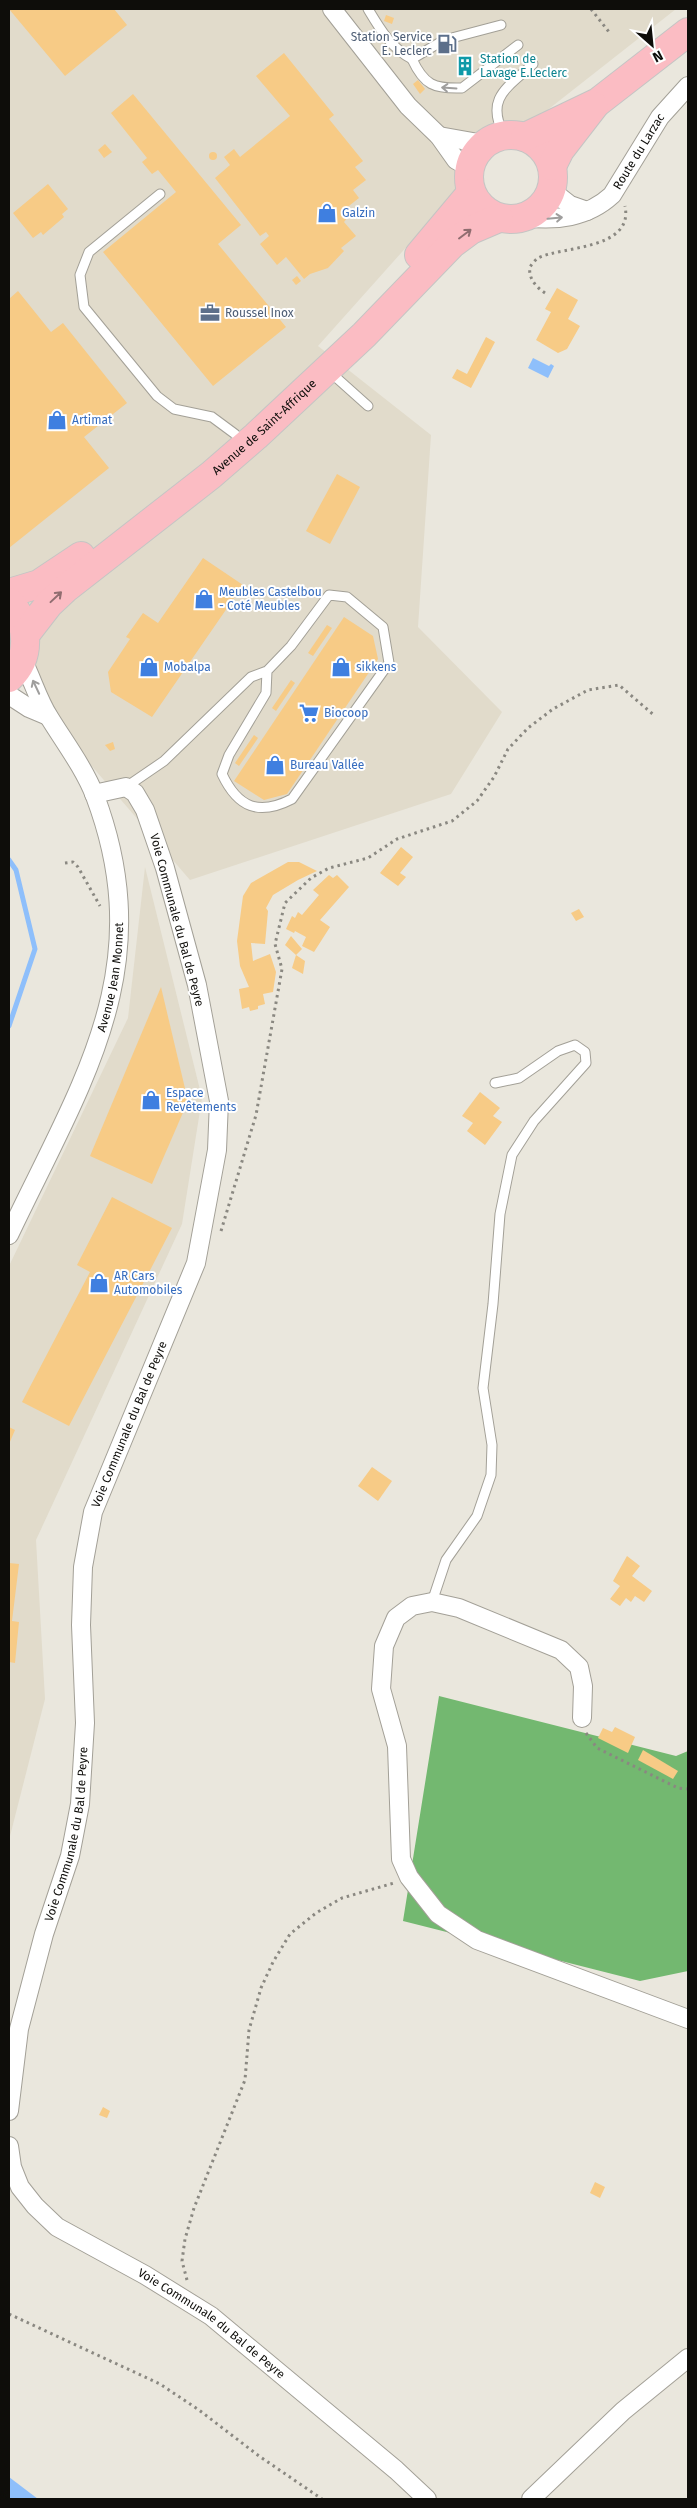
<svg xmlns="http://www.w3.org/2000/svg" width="697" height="2508" font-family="'Fira Sans',sans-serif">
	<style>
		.built { fill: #e1dbcb }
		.forest { fill: #73b870 }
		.water { fill: #8ebffb }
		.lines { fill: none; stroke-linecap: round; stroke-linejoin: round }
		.stream { stroke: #8ebffb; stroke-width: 5 }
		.building { fill: #f7cb86 }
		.service-casing { stroke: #a3a097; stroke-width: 11 }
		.minor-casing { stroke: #a3a097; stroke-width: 20 }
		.primary-casing { stroke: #c5c5c4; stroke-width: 30 }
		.path { stroke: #8a8881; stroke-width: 3; stroke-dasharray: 2.5 4; stroke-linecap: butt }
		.service { stroke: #fff; stroke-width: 9 }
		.minor { stroke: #fff; stroke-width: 18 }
		.primary { stroke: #fbbcc3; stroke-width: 28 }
		.oneway { stroke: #9f9e9d }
		.oneway2 { stroke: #906d70 }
		.labels { text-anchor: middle; stroke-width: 4; stroke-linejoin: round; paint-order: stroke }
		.service-label { font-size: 12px; fill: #4e5e75; stroke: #fff; text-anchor: end }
		.culture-label { font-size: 12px; fill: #0d838f; stroke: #fff; text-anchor: start }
		.street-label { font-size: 12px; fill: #0e0d0a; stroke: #fff }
		.shop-label { font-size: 12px; fill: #366cbe; stroke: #fff; text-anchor: start }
	</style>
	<rect width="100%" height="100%" fill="#eae7dd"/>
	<g class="built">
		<path d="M9 9H676L485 159 318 346 431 435 418 627 502 712 451 794 190 880 15 677 9 681Z"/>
		<path d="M145 867 202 1098 182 1224 36 1540 45 1699 9 1840V1266L128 1018Z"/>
	</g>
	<path class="forest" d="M439 1696 676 1756 688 1751V1971L640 1981 403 1921Z"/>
	<g class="water">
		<path d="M533 358 549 366 551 364 554 366 548 378 528 368Z"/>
		<path d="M9 2477 38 2499H9Z"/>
	</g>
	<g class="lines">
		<path class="stream" d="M9 860 16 870 35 949 9 1026"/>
	</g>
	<g class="building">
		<path d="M9 9H114L127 25 65 76Z"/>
		<path d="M386 15 394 18 392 24 384 21Z"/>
		<path d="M284 53 334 115 329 119 363 161 355 167 366 180 353 190 359 198 345 209 348 217 344 222 356 236 341 248 344 251 328 268 310 274 304 279 286 257 277 265 260 244 269 236 266 232 260 236 215 178 230 165 224 157 234 149 240 157 290 116 256 76Z"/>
		<path d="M469 59 472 64 462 73 458 68Z"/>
		<path d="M418 80 425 89 420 94 413 84Z"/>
		<path d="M133 94 241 225 218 244 286 327 213 386 103 252 176 192 158 170 152 174 142 162 147 158 111 113Z"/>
		<path d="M105 144 112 152 104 158 98 150Z"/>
		<circle cx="213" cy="156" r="4"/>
		<path d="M48 184 68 209 62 214 64 217 43 235 41 232 33 238 13 213Z"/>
		<path d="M297 276 301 281 296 285 292 280Z"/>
		<path d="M557 288 578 300 568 319 580 326 567 349 558 353 536 340 551 312 545 309Z"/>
		<path d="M18 291 51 332 63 323 127 403 84 437 109 468 9 548V299Z"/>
		<path d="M486 337 495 342 471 388 452 378 457 369 467 374Z"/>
		<path d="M337 474 360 487 330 544 306 531Z"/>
		<path d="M203 558 243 585 152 717 111 692 108 672 130 639 126 637 143 613 158 623Z"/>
		<path d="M344 617 373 636 378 659 287 794 264 800 234 781Z"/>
		<path d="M327 625 332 628 313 656 308 653Z"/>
		<path d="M291 680 295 683 276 711 272 708Z"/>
		<path d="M254 735 258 738 239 766 235 763Z"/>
		<path d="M113 742 115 749 110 751 105 745Z"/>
		<path d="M401 847 413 857 400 873 406 877 398 886 380 873Z"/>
		<path d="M288 862H299L317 871 298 880 273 895 266 908 268 911 265 944 251 943 253 961 270 954 276 972 273 992 263 994 265 1004 258 1006V1009L250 1011 249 1007 242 1009 239 989 249 987 240 966 237 941 243 896 251 883Z"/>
		<path d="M329 875 333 878 337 875 349 887 320 920 330 927 314 952 302 946 306 937 295 931 294 933 286 929 292 916 295 918 298 912 302 915 319 895 313 890Z"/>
		<path d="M579 909 584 917 576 921 571 913Z"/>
		<path d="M291 936 302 949 296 955 305 961 303 974 292 968 296 955 285 945Z"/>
		<path d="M161 987 188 1101 152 1184 90 1156Z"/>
		<path d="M480 1092 500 1108 493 1116 502 1122 485 1145 467 1131 473 1123 462 1116Z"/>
		<path d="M112 1197 172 1228 69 1426 22 1402 90 1272 77 1265Z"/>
		<path d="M9 1427 15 1430 9 1444Z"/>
		<path d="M372 1467 392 1481 378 1501 358 1486Z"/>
		<path d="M627 1556 640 1566 632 1576 652 1591 644 1602 635 1596 631 1602 626 1598 620 1606 610 1599 620 1586 613 1581Z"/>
		<path d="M9 1563 19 1564 12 1621 19 1622 15 1663 9 1662Z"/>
		<path d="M615 1727 635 1737 628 1753 598 1738 603 1728 612 1732Z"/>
		<path d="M643 1750 678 1771 673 1779 638 1760Z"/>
		<path d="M103 2107 110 2111 107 2118 99 2115Z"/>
		<path d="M595 2182 605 2187 600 2198 590 2193Z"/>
	</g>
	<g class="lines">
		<defs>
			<g id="service">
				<path d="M368 9C380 29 391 48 412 59L444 40 501 25"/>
				<path d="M412 59C424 85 434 89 462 88L518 45"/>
				<path d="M504 135C485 98 507 88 533 64"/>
				<path d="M160 194 89 252 80 275 84 307 157 396 174 409 212 417 235 434"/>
				<path d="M330 372 368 406"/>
				<path d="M126 787 164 761 251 677 267 671 291 646 329 595 347 597 383 627 389 663 292 799C259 816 238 808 222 774L229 755 266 693 267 671"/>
				<path d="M432 1602 446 1560 477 1516 491 1475 492 1445 483 1388 493 1304 500 1214 512 1155 534 1121 586 1063 585 1052 575 1045 558 1051 519 1078 495 1083"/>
			</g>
			<g id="minor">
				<path d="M332 9 408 106 439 136 456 160 469 167"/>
				<path d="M439 136 484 144"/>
				<path d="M551 190 570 205 587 211"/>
				<path id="s1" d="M523 217C556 221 587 218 612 195L660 117 688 86"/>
				<path d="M9 695 29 708 48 716"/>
				<path id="s2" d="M9 1235C81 1083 160 969 95 796 84 768 65 743 49 717 38 700 32 678 22 659"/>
				<path d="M582 1718 583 1686 579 1667 561 1650 459 1608 432 1602 412 1606 396 1618 384 1646 381 1689 397 1746 401 1859 409 1877 438 1914 477 1940 688 2019"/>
				<path id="s3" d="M9 2111 19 2029 44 1934 70 1856 80 1804 85 1723 81 1625 83 1567 93 1512 196 1263 217 1150 219 1101 197 985 165 868 145 810 135 793 126 787 94 794"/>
				<path id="s4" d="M9 2146 12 2167 20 2187 35 2206 57 2227 145 2275 211 2316 396 2470 427 2499"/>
				<path d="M531 2499 623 2411 688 2358"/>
			</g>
			<g id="primary">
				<circle cx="511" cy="177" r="42"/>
				<path d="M525 137 598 102 688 32"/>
				<path d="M552 166 560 150 594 106"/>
				<path d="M419 255 471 193"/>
				<path d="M9 593 39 584 81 556"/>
				<path d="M9 602C29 623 32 657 9 678"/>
				<path id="s5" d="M25 635 49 604 65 589 211 475 256 436 364 335 452 244 471 230 499 218"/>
			</g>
		</defs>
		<use href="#service" class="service-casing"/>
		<use href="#minor" class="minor-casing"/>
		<use href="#primary" class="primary-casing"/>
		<g class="path">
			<path d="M591 9 609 32"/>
			<path d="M545 293C536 287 528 278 530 267 532 264 535 260 538 258 562 246 634 250 625 206"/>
			<path d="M65 863 73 862 78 867 100 906"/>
			<path d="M221 1231 256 1115 282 969 275 944 285 903 311 878 329 868 368 858 397 839 452 821 477 801 494 777 508 749 528 728 553 709 588 690 619 685 655 716"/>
			<path d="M586 1733 597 1748 678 1788 688 1789"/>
			<path d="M187 2280 182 2261 185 2239 194 2208 245 2080 249 2030 261 1988 273 1962 290 1934 316 1913 342 1898 394 1883"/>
			<path d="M9 2314 160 2384 199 2410 259 2456 322 2499"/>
		</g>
		<use href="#service" class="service"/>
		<use href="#minor" class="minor"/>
		<use href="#primary" class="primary"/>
	</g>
	<defs><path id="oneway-shaft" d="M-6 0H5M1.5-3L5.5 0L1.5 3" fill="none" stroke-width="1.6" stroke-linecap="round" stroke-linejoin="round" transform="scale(1.25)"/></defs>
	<g class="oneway">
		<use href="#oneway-shaft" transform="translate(449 88) rotate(-176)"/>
		<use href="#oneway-shaft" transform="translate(555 218) rotate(-5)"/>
		<use href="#oneway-shaft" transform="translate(36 687) rotate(-115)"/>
	</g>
	<g class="oneway2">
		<use href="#oneway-shaft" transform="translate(465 234) rotate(-37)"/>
		<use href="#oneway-shaft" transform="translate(56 597) rotate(-43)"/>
	</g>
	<defs>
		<symbol id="fuel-bare" viewBox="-9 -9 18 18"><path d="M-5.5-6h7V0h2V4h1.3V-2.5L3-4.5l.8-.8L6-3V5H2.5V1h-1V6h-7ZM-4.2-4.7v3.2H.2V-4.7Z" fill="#5c6f8a" stroke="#fff" stroke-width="2.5" paint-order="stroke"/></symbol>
		<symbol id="building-bare" viewBox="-9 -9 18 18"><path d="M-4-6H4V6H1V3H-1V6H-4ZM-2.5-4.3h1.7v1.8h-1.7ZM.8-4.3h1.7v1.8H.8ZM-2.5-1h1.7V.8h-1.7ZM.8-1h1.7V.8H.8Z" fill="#0f9aa8" stroke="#fff" stroke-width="2.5" paint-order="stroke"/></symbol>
		<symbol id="shop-bare" viewBox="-9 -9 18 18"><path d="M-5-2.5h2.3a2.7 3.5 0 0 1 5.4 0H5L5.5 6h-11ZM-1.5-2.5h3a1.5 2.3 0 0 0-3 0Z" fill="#3f7fe0" stroke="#fff" stroke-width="2.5" paint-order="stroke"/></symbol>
		<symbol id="office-bare" viewBox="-9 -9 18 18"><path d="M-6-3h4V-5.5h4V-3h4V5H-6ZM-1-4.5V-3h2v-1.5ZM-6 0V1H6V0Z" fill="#5c6f8a" stroke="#fff" stroke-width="2.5" paint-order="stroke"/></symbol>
		<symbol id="supermarket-bare" viewBox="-9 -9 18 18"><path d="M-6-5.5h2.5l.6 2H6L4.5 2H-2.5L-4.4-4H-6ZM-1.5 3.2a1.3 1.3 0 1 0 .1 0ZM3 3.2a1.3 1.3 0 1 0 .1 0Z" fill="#3f7fe0" stroke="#fff" stroke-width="2.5" paint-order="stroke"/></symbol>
	</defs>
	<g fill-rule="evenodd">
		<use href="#fuel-bare" x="433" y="30" width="28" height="28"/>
		<use href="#building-bare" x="451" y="52" width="28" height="28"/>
		<use href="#shop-bare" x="313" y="199" width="28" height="28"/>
		<use href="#office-bare" x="196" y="299" width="28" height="28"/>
		<use href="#shop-bare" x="43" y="406" width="28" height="28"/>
		<use href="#shop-bare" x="190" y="585" width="28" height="28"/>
		<use href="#shop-bare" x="135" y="653" width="28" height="28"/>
		<use href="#shop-bare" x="327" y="653" width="28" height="28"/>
		<use href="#supermarket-bare" x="295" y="699" width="28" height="28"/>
		<use href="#shop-bare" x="261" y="751" width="28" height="28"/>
		<use href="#shop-bare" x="137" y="1086" width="28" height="28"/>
		<use href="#shop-bare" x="85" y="1269" width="28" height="28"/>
	</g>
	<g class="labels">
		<g class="service-label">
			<text x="432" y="41">Station Service<tspan x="432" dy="14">E. Leclerc</tspan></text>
			<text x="225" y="317" text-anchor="start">Roussel Inox</text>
		</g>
		<g class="culture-label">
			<text x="480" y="63">Station de<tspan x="480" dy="14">Lavage E.Leclerc</tspan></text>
		</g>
		<g class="street-label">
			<text dy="4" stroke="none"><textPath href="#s1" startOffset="146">Route du Larzac</textPath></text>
			<text dy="4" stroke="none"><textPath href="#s5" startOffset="318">Avenue de Saint-Affrique</textPath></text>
			<text transform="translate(177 920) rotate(75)" y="4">Voie Communale du Bal de Peyre</text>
			<text dy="4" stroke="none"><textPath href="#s2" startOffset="279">Avenue Jean Monnet</textPath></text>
			<text dy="4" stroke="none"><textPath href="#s3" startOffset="704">Voie Communale du Bal de Peyre</textPath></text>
			<text dy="4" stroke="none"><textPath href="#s3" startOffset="284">Voie Communale du Bal de Peyre</textPath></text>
			<text dy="4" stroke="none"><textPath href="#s4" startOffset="280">Voie Communale du Bal de Peyre</textPath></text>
		</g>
		<g class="shop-label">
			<text x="342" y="217">Galzin</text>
			<text x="72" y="424">Artimat</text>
			<text x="219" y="596">Meubles Castelbou<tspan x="219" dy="14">- Coté Meubles</tspan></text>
			<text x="164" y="671">Mobalpa</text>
			<text x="356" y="671">sikkens</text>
			<text x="324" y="717">Biocoop</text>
			<text x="290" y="769">Bureau Vallée</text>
			<text x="166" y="1097">Espace<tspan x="166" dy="14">Revêtements</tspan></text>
			<text x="114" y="1280">AR Cars<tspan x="114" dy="14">Automobiles</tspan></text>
		</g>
	</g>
	<rect width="697" height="2508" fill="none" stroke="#0e0d0a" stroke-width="20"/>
	<g transform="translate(652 45) rotate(153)" stroke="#ffffff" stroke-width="4" paint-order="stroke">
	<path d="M0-4L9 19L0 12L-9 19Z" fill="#0e0d0a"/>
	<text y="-8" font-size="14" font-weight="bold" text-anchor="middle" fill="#0e0d0a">N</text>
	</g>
</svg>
